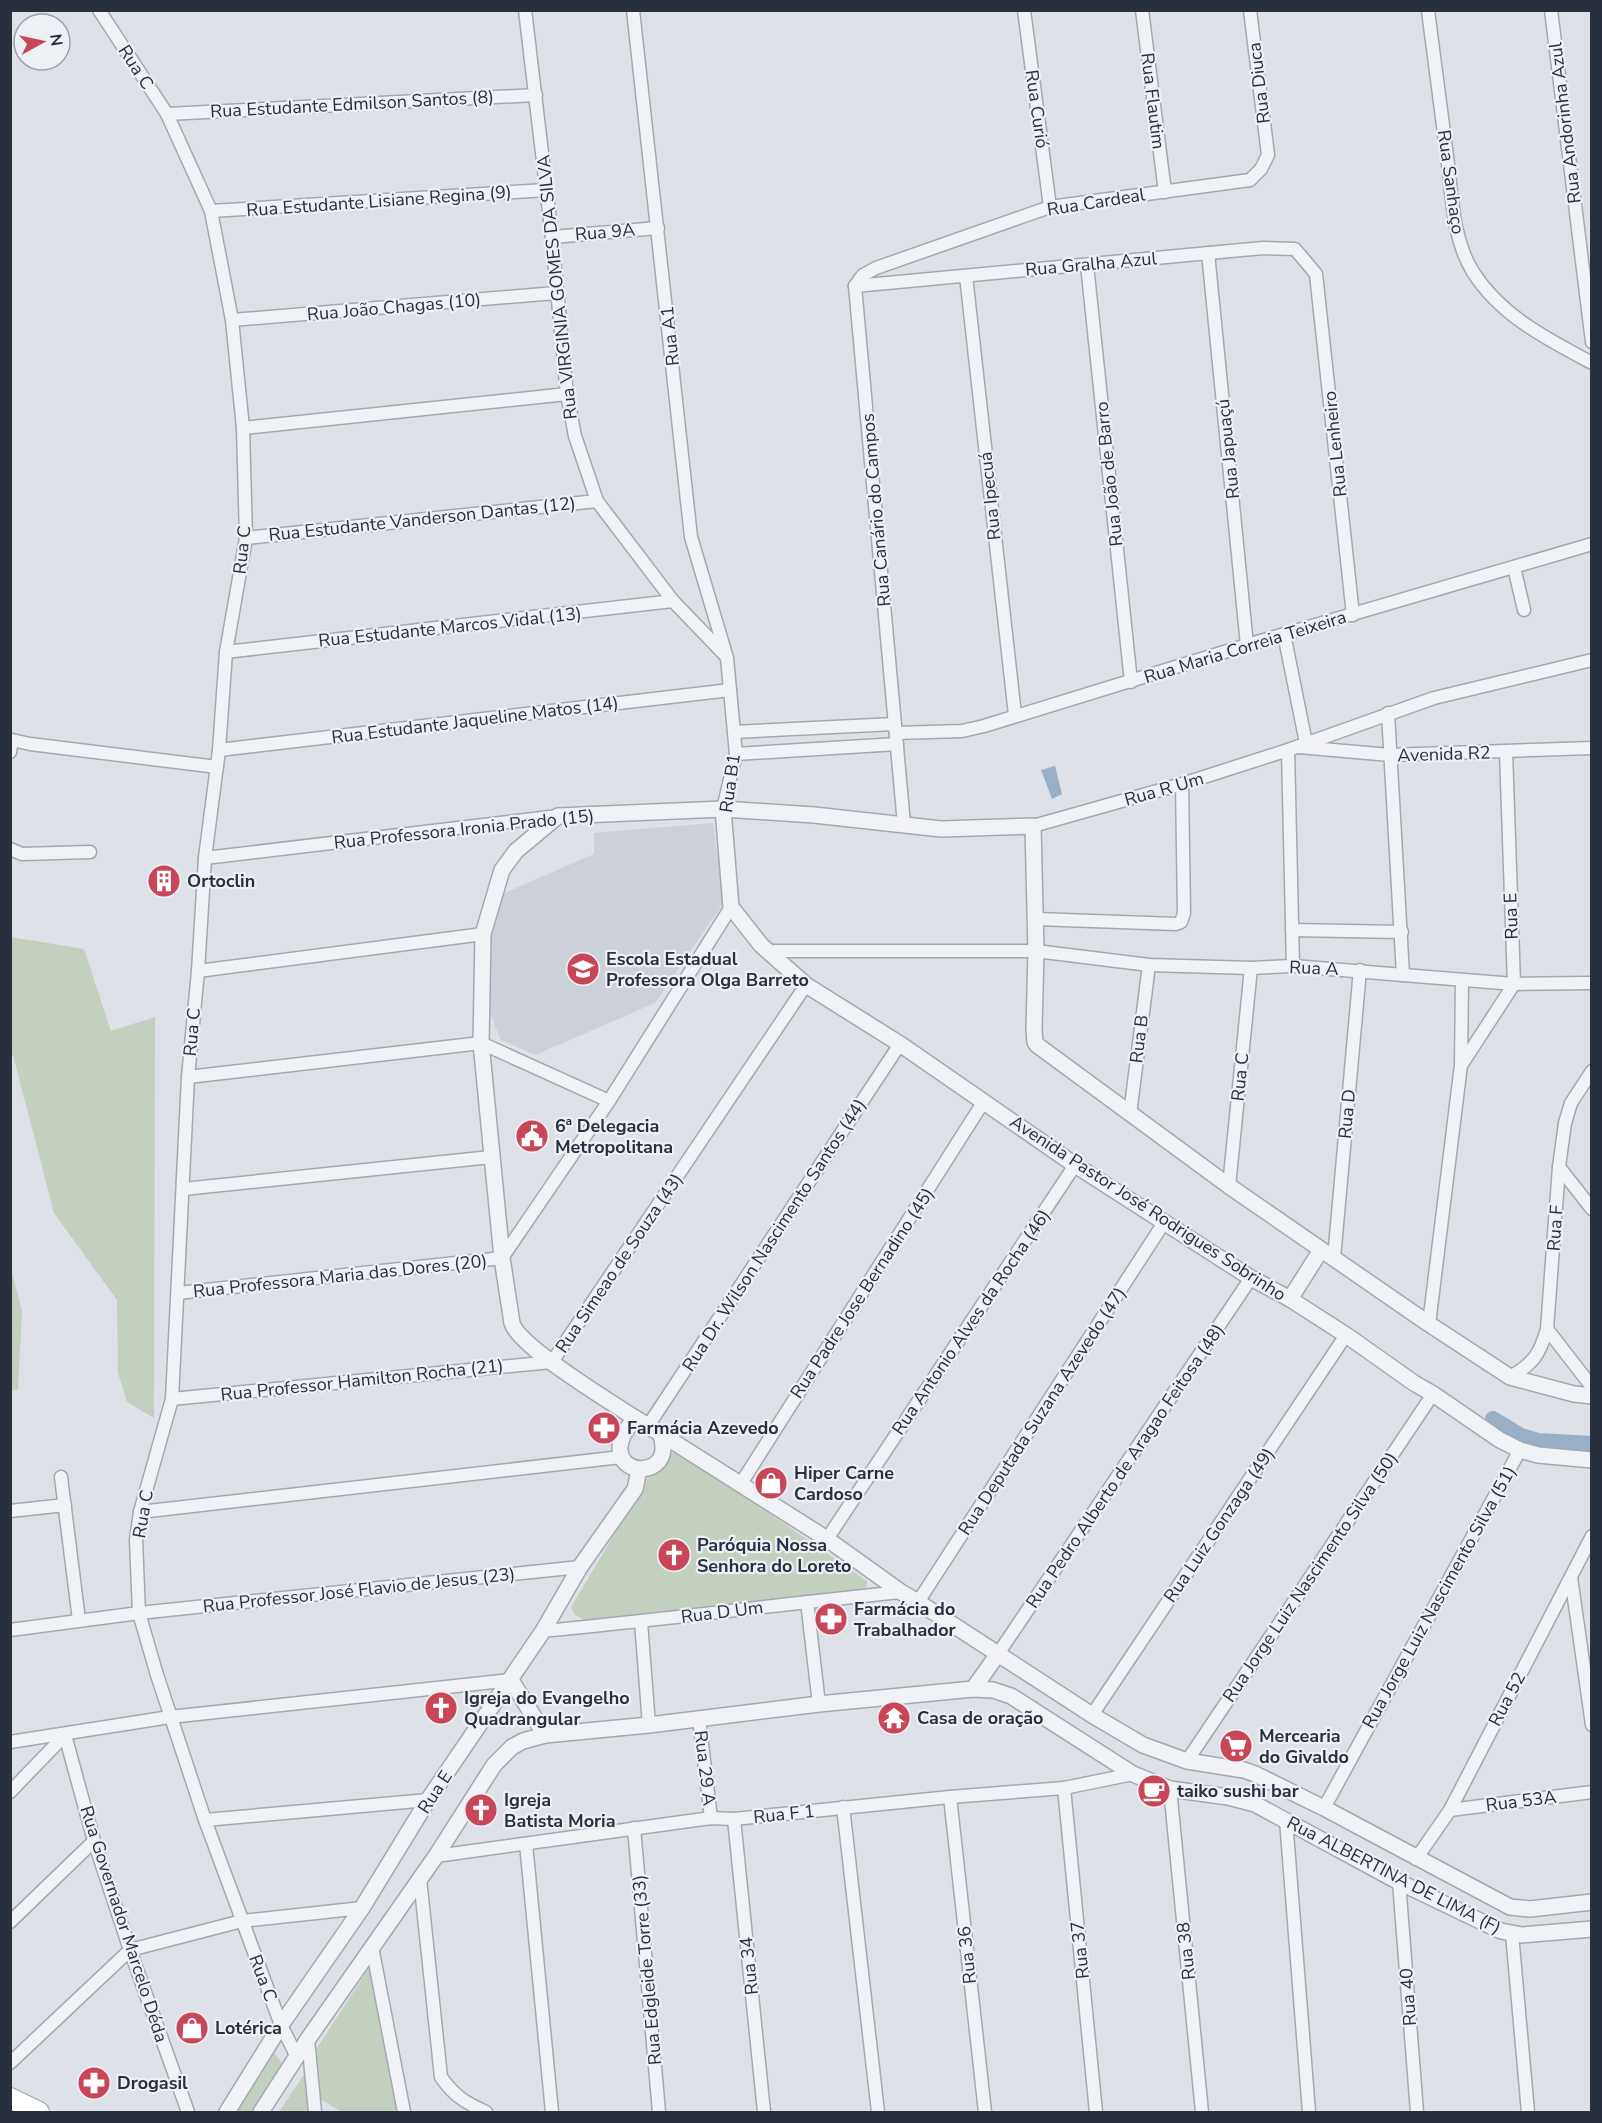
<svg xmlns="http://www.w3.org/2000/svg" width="1602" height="2123" font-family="'Nunito Sans',sans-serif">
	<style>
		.built { fill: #ccd0d9 }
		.green { fill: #c3d0bf }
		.water { fill: #99afc6 }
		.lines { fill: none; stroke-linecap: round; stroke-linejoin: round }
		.canal { stroke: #99afc6; stroke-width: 16 }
		.minor-casing { stroke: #a4a8b1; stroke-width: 15 }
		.tertiary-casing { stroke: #a4a8b1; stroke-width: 18 }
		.primary-casing { stroke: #9da6b2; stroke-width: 22 }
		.minor { stroke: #f0f2f5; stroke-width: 12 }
		.tertiary { stroke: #f0f2f5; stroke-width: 15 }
		.primary { stroke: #fff; stroke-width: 20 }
		.labels { text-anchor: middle; stroke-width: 4.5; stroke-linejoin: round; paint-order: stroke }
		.street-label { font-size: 18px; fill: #282f3d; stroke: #edf0f5 }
		.poi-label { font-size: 18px; font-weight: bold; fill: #282f3d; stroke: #edf0f5; text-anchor: start }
	</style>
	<rect width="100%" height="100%" fill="#dee1e7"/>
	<path class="built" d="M713 823 724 902 655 1003 535 1055 501 1040 489 1011 486 936 502 894 594 854V833Z"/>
	<g class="green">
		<path d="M11 937 84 949 111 1031 155 1017 154 1418 127 1402 118 1373 117 1300 54 1213 13 1055H11Z"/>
		<path d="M11 1269 22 1311 18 1389 11 1391Z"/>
		<path d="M679 1451 867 1581V1586L864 1592 585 1620 575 1615 571 1607 655 1466 668 1455Z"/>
		<path d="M369 1968 397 2112H342L320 2099 319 2070 315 2051Z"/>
		<path d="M273 2051 284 2066 255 2112H234Z"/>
		<path d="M305 2073 308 2112H279Z"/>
	</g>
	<path class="water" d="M1055 766 1062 794 1052 799 1041 770Z"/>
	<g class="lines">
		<path class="canal" d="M1493 1419 1521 1436 1538 1441 1592 1444"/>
		<defs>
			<g id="minor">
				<path d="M99 10 167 114 211 211 232 320 243 428 246 538 226 652 219 750 205 858 198 971 188 1077 172 1399 140 1512 136 1540 139 1613 157 1675 205 1820 281 2025 297 2057"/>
				<path d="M525 10 552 237 567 394 575 436 597 501 673 601 725 655"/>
				<path d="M633 10 691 537 727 658 736 754 723 809"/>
				<path d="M1024 10 1050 207"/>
				<path d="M1142 10 1165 192"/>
				<path d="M1428 10C1434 59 1441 108 1447 156 1452 194 1452 238 1473 272 1501 316 1547 339 1592 363"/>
				<path d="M1551 10 1592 342"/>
				<path d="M167 114 536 95"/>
				<path d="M211 211 546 190"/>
				<path d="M552 237 658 228"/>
				<path d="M1208 253 1247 645"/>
				<path d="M1087 265 1131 682"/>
				<path d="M966 276 1015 715"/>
				<path d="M855 286 1263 248 1295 249 1316 274 1353 615"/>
				<path d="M855 286 863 275 876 268 1050 207 1250 180 1261 169 1268 155 1250 10"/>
				<path d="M855 286 904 824"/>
				<path d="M232 320 556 293"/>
				<path d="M243 428 567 394"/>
				<path d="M246 538 597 501"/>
				<path d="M1514 567 1524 610"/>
				<path d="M1284 634 1306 743"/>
				<path d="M226 652 673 601"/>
				<path d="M1388 713 1403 975"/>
				<path d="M734 732 895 724"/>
				<path d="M896 733 962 731 984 726 1247 645 1592 544"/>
				<path d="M1299 747 1390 755 1592 748"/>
				<path d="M219 750 730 690"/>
				<path d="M1288 750 1293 966"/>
				<path d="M10 752 12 740 30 744 217 767"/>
				<path d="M736 754 897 744"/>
				<path d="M1033 826 1182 784 1288 750 1434 698 1592 660"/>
				<path d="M10 849 22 854 90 852"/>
				<path d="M205 858 558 816"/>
				<path d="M1036 919 1176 924 1181 922 1184 913 1182 784"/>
				<path d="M1292 930 1402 932"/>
				<path d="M768 951H1036L1149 965 1251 968 1293 966 1514 984 1592 983"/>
				<path d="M198 971 483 934"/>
				<path d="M1462 1064 1514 984 1506 752"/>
				<path d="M188 1077 481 1043 609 1101"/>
				<path d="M1130 1114 1149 965"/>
				<path d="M1559 1167 1592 1209"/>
				<path d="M1229 1186 1251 968"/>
				<path d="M183 1189 491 1157"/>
				<path d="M1334 1258 1360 970"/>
				<path d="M178 1293 502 1258 609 1101 731 907"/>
				<path d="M1429 1324 1461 1065 1462 980"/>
				<path d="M1547 1329 1592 1387"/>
				<path d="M1510 1377C1533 1364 1540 1354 1547 1329L1559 1167 1565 1123 1571 1103 1592 1071"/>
				<path d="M172 1399 552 1362 806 985"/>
				<path d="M648 1426 900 1044"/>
				<path d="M61 1477 79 1620"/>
				<path d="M740 1485 984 1101"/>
				<path d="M10 1511 65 1505"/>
				<path d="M140 1512 621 1457"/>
				<path d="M827 1539 1075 1165"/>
				<path d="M1571 1577 1592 1725"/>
				<path d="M807 1602 819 1704"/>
				<path d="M918 1602 1165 1221"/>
				<path d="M641 1622 649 1725"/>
				<path d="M10 1630 139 1613 580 1567"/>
				<path d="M543 1631C662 1620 781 1604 901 1592"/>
				<path d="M998 1654 1251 1278"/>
				<path d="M1092 1715 1346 1335"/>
				<path d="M699 1719 711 1818"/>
				<path d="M65 1735 94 1841 130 1950 188 2112"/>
				<path d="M10 1742 170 1717 511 1680"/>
				<path d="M1187 1761 1433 1394"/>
				<path d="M1064 1788 1096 2112"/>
				<path d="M1170 1789 1202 2112"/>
				<path d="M10 1792 65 1735"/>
				<path d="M950 1797 985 2112"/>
				<path d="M843 1807 878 2112"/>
				<path d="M1324 1808 1520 1450"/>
				<path d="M1450 1810 1592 1792"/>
				<path d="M734 1819 764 2112"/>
				<path d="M205 1820 428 1800"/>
				<path d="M1286 1820 1309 2112"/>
				<path d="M634 1828 659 2112"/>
				<path d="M526 1844 552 2112"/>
				<path d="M436 1856 711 1818 734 1819 950 1797 1064 1788 1133 1774"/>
				<path d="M1416 1859 1450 1810 1592 1536"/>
				<path d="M420 1879 441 2077C454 2096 466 2103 486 2112"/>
				<path d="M1399 1882 1417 2112"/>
				<path d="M10 1922 94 1841"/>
				<path d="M1512 1934 1528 2112"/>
				<path d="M372 1947 404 2112"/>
				<path d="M308 2039 315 2112"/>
				<path d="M10 2063 130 1950 242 1921 362 1908"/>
			</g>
			<g id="tertiary">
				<path d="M723 809 731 907 761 945 806 985 900 1044 1075 1165 1251 1278 1290 1299 1346 1335 1414 1383 1433 1394 1500 1440 1520 1450 1538 1455 1592 1460"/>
				<path d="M1290 1299 1321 1250"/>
				<path d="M635 1418C611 1402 519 1347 512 1323L502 1258 481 1043 483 934 502 870 516 851 558 816 723 809 814 815 941 829 1033 826 1036 951 1034 1030 1035 1042 1037 1045 1229 1186 1429 1324 1510 1377 1574 1394 1592 1396"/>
				<path d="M635 1418 661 1434C662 1439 663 1444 663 1449 662 1476 618 1475 620 1447 620 1436 629 1426 635 1418Z"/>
				<path d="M661 1434 827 1539 901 1592 918 1602 1092 1715 1143 1745 1187 1761 1244 1770 1255 1774 1324 1808 1510 1907 1530 1909 1592 1902"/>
				<path d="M511 1680 545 1735"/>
				<path d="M973 1689 998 1654"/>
				<path d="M227 2112 281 2025 362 1908 428 1800 543 1631 580 1567 635 1489 639 1470"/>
				<path d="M261 2112 308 2039 436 1856 494 1765 512 1747 523 1741 545 1735 649 1725 819 1704 973 1689 993 1690 1011 1696 1133 1774 1170 1789 1228 1797 1255 1804 1399 1882 1501 1931 1522 1935 1592 1929"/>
			</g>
			<path id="primary" d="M10 2098 39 2112"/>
		</defs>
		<use href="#minor" class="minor-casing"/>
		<use href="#tertiary" class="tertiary-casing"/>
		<use href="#primary" class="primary-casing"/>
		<use href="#minor" class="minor"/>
		<use href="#tertiary" class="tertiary"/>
		<use href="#primary" class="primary"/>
	</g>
	<defs>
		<symbol id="building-disc" viewBox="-11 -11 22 22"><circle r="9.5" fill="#c94658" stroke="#edf0f5"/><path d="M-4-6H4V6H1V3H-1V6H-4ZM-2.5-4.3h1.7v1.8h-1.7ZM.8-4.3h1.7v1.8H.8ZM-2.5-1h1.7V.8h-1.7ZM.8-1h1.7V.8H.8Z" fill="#fff"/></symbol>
		<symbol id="school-disc" viewBox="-11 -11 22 22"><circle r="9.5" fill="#c94658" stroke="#edf0f5"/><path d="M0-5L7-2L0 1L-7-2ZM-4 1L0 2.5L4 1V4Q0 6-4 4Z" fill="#fff"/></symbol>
		<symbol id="civic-disc" viewBox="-11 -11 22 22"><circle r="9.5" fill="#c94658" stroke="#edf0f5"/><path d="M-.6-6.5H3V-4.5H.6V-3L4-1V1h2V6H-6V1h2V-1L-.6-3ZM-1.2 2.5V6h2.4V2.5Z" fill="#fff"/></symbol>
		<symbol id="pharmacy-disc" viewBox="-11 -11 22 22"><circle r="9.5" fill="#c94658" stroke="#edf0f5"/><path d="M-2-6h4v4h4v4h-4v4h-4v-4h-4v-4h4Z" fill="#fff"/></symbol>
		<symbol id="shop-disc" viewBox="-11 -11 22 22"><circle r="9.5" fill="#c94658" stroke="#edf0f5"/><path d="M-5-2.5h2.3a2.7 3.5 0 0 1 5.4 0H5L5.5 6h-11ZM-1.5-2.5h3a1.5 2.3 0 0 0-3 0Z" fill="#fff"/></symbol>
		<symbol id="church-disc" viewBox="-11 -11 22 22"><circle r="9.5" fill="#c94658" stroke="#edf0f5"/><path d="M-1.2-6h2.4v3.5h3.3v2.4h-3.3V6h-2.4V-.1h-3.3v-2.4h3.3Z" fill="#fff"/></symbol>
		<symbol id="temple-disc" viewBox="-11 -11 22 22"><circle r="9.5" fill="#c94658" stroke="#edf0f5"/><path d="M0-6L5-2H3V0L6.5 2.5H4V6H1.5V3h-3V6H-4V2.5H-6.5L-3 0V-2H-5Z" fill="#fff"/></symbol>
		<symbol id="supermarket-disc" viewBox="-11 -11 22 22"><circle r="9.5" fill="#c94658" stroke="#edf0f5"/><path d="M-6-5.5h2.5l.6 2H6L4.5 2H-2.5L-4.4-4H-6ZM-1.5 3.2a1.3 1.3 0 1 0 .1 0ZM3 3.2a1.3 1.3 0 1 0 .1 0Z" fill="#fff"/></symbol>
		<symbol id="cafe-disc" viewBox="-11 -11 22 22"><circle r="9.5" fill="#c94658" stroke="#edf0f5"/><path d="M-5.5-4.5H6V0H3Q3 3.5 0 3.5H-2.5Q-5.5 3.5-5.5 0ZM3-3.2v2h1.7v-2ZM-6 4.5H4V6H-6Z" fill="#fff"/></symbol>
	</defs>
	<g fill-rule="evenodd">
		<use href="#building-disc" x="145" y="862" width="38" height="38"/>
		<use href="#school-disc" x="564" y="950" width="38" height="38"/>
		<use href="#civic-disc" x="513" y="1117" width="38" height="38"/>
		<use href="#pharmacy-disc" x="585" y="1409" width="38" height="38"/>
		<use href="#shop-disc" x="752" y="1464" width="38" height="38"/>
		<use href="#church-disc" x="655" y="1536" width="38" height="38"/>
		<use href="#pharmacy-disc" x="812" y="1600" width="38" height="38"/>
		<use href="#church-disc" x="422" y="1689" width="38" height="38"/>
		<use href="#temple-disc" x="875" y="1699" width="38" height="38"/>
		<use href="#supermarket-disc" x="1217" y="1727" width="38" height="38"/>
		<use href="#cafe-disc" x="1135" y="1772" width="38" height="38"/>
		<use href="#church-disc" x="462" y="1791" width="38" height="38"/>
		<use href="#shop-disc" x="173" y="2009" width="38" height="38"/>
		<use href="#pharmacy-disc" x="75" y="2064" width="38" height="38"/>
	</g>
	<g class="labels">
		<g class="street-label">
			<text transform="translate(136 67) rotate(57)" y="6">Rua C</text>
			<text transform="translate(1259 83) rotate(-97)" y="6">Rua Diuca</text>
			<text transform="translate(1153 101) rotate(83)" y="6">Rua Flautim</text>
			<text transform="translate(352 104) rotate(-3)" y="6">Rua Estudante Edmilson Santos (8)</text>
			<text transform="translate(1037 109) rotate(82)" y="6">Rua Curió</text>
			<text transform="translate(1565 123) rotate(-97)" y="6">Rua Andorinha Azul</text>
			<text transform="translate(1451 182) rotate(82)" y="6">Rua Sanhaço</text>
			<text transform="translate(379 201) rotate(-4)" y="6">Rua Estudante Lisiane Regina (9)</text>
			<text transform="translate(1096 202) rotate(-9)" y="6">Rua Cardeal</text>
			<text transform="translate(605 232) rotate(-5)" y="6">Rua 9A</text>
			<text transform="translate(1091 264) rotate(-5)" y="6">Rua Gralha Azul</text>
			<text transform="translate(557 287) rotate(-96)" y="6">Rua VIRGINIA GOMES DA SILVA</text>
			<text transform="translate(394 307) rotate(-5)" y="6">Rua João Chagas (10)</text>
			<text transform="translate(670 336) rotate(-96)" y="6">Rua A1</text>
			<text transform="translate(1335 444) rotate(-96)" y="6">Rua Lenheiro</text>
			<text transform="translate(1228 449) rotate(-96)" y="6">Rua Japuaçú</text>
			<text transform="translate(1109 474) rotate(-96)" y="6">Rua João de Barro</text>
			<text transform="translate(990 496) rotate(-96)" y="6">Rua Ipecuá</text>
			<text transform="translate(876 510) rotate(-95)" y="6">Rua Canário do Campos</text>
			<text transform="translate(422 519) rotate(-6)" y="6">Rua Estudante Vanderson Dantas (12)</text>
			<text transform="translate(242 550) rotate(-84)" y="6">Rua C</text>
			<text transform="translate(450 627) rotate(-6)" y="6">Rua Estudante Marcos Vidal (13)</text>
			<text transform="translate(1245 647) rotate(-17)" y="6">Rua Maria Correia Teixeira</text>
			<text transform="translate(475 720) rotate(-7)" y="6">Rua Estudante Jaqueline Matos (14)</text>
			<text transform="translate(1444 754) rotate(-2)" y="6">Avenida R2</text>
			<text transform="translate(730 783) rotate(-82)" y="6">Rua B1</text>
			<text transform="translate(1164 789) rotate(-16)" y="6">Rua R Um</text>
			<text transform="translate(464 829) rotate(-6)" y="6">Rua Professora Ironia Prado (15)</text>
			<text transform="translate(1511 916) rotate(-92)" y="6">Rua E</text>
			<text transform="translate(1314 968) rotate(2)" y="6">Rua A</text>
			<text transform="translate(192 1032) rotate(-85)" y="6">Rua C</text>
			<text transform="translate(1139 1039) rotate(-83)" y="6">Rua B</text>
			<text transform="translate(1240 1077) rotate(-84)" y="6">Rua C</text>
			<text transform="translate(1347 1114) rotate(-85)" y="6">Rua D</text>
			<text transform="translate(1148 1208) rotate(33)" y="6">Avenida Pastor José Rodrigues Sobrinho</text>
			<text transform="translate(1555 1228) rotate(-86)" y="6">Rua F</text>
			<text transform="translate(774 1235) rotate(-57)" y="6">Rua Dr. Wilson Nascimento Santos (44)</text>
			<text transform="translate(619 1263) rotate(-56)" y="6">Rua Simeao de Souza (43)</text>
			<text transform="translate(340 1276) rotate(-6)" y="6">Rua Professora Maria das Dores (20)</text>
			<text transform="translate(862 1293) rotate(-57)" y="6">Rua Padre Jose Bernadino (45)</text>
			<text transform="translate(971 1322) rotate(-56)" y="6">Rua Antonio Alves da Rocha (46)</text>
			<text transform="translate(362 1380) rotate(-6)" y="6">Rua Professor Hamilton Rocha (21)</text>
			<text transform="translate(1042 1411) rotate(-57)" y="6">Rua Deputada Suzana Azevedo (47)</text>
			<text transform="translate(1125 1466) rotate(-56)" y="6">Rua Pedro Alberto de Aragao Feitosa (48)</text>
			<text transform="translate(143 1514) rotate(-80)" y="6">Rua C</text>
			<text transform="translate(1219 1525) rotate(-56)" y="6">Rua Luiz Gonzaga (49)</text>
			<text transform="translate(1310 1577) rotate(-56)" y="6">Rua Jorge Luiz Nascimento Silva (50)</text>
			<text transform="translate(359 1590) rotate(-6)" y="6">Rua Professor José Flavio de Jesus (23)</text>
			<text transform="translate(1439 1597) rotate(-61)" y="6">Rua Jorge Luiz Nascimento Silva (51)</text>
			<text transform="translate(722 1612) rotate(-7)" y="6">Rua D Um</text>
			<text transform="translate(1507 1699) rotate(-62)" y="6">Rua 52</text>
			<text transform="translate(705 1768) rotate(83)" y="6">Rua 29 A</text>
			<text transform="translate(435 1792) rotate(-57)" y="6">Rua E</text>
			<text transform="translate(1521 1801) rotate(-7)" y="6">Rua 53A</text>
			<text transform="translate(784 1814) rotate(-6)" y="6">Rua F 1</text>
			<text transform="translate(1394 1875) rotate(27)" y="6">Rua ALBERTINA DE LIMA (F)</text>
			<text transform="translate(124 1924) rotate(72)" y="6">Rua Governador Marcelo Déda</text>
			<text transform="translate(1080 1950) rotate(-96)" y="6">Rua 37</text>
			<text transform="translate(1186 1951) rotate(-96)" y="6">Rua 38</text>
			<text transform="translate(967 1955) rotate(-96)" y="6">Rua 36</text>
			<text transform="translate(749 1966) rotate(-96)" y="6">Rua 34</text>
			<text transform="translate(647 1970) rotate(-95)" y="6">Rua Edgleide Torre (33)</text>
			<text transform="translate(263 1978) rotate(69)" y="6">Rua C</text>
			<text transform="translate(1408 1997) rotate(-94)" y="6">Rua 40</text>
		</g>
		<g class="poi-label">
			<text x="187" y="887">Ortoclin</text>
			<text x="606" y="965">Escola Estadual<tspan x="606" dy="21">Professora Olga Barreto</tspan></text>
			<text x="555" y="1132">6ª Delegacia<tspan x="555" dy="21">Metropolitana</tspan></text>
			<text x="627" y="1434">Farmácia Azevedo</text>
			<text x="794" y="1479">Hiper Carne<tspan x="794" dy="21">Cardoso</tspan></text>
			<text x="697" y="1551">Paróquia Nossa<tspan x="697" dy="21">Senhora do Loreto</tspan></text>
			<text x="854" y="1615">Farmácia do<tspan x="854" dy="21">Trabalhador</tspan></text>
			<text x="464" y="1704">Igreja do Evangelho<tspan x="464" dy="21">Quadrangular</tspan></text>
			<text x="917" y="1724">Casa de oração</text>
			<text x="1259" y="1742">Mercearia<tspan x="1259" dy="21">do Givaldo</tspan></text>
			<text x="1177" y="1797">taiko sushi bar</text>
			<text x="504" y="1806">Igreja<tspan x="504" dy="21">Batista Moria</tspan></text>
			<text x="215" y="2034">Lotérica</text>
			<text x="117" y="2089">Drogasil</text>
		</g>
	</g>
	<rect width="1602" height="2123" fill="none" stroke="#282f3d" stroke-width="24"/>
	<g transform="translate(42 42) rotate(82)"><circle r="28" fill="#edf0f5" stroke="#9ea3ab" stroke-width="1.5"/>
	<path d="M0-4.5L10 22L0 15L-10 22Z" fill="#c94658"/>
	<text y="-9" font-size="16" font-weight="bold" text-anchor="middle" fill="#282f3d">N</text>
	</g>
</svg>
